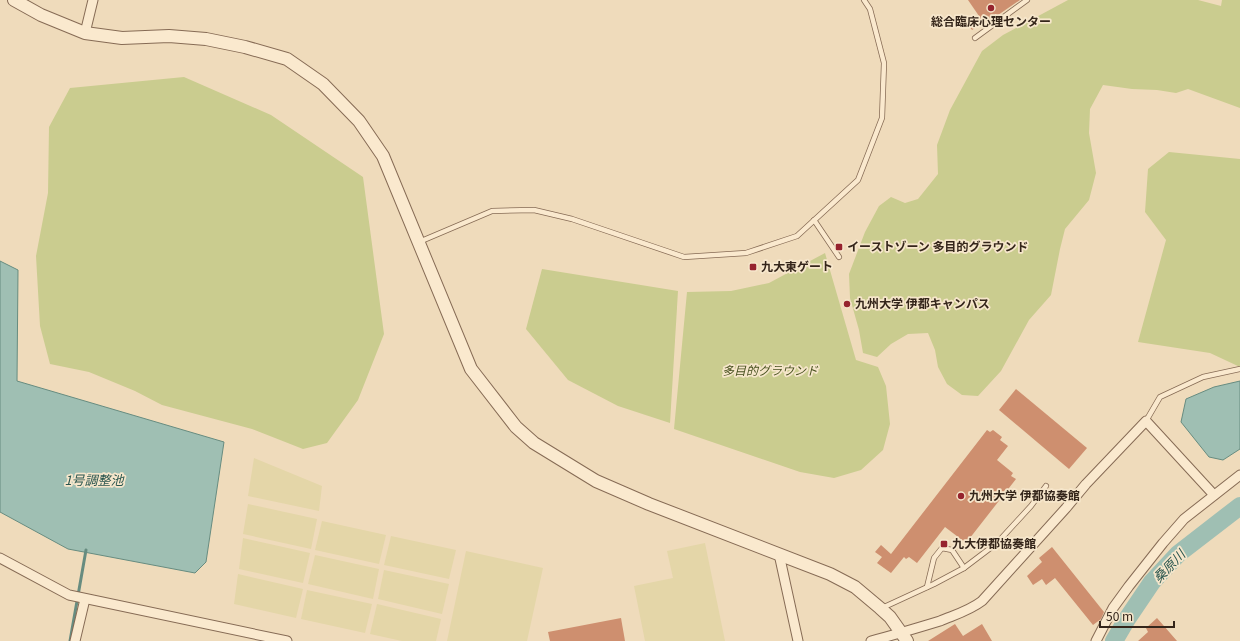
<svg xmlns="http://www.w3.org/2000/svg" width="1240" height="641" font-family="Georgia,'Noto Sans JP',serif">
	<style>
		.farmland { fill: #e4d6a8 }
		.green { fill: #cacc8f }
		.water { fill: #9fbfb3; stroke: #678c80 }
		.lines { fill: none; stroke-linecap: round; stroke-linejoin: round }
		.stream { stroke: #678c80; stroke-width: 3 }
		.river { stroke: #9fbfb3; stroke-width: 18 }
		.building { fill: #ce8f6f }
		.service-casing { stroke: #866b55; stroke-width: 6 }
		.minor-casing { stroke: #866b55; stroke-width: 11 }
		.tertiary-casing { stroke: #866b55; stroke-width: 14 }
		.service { stroke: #fae9ce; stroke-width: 4.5 }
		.minor { stroke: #fae9ce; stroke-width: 9 }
		.tertiary { stroke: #fae9ce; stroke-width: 12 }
		.poi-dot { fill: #96232e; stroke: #f6e6cb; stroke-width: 1.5 }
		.labels { text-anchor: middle; stroke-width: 3.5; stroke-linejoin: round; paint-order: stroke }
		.poi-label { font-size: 12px; font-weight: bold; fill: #34251a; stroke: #f6e6cb; text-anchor: start }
		.park-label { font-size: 12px; font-style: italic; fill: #495220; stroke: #f6e6cb }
		.water-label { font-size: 13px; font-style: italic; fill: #29554e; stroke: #f6e6cb }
	</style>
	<rect width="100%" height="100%" fill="#efdbbb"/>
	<g class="farmland">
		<path d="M254 458 322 486 319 511 248 496Z"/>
		<path d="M248 504 317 519 311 549 243 534Z"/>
		<path d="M322 521 386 535 379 564 315 550Z"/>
		<path d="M391 536 456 550 449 579 384 565Z"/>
		<path d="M243 538 310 553 303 583 239 569Z"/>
		<path d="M705 543 725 641H645L634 586 673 578 667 551Z"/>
		<path d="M466 551 543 568 527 641H447Z"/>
		<path d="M315 555 379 569 373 599 308 584Z"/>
		<path d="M384 570 449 584 442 614 378 599Z"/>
		<path d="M238 574 303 589 296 618 234 604Z"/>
		<path d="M307 590 372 604 365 633 301 619Z"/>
		<path d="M377 604 441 619 436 641H402L370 634Z"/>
	</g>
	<g class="green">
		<path d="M1068 0H1198L1221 6 1222 0H1240V108L1188 89 1176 93 1157 90 1132 89 1103 85 1090 109 1089 133 1096 173 1089 200 1065 229 1060 249 1051 295 1029 320 1001 371 978 396 962 395 947 384 938 367 935 350 928 333 908 334 891 344 877 357 863 353 859 330 850 298 849 274 865 232 879 206 891 197 905 203 918 199 938 174 937 145 950 110 982 51 1003 35Z"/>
		<path d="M184 77 271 115 363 177 384 334 358 400 327 443 303 449 252 429 162 405 135 391 89 372 50 364 40 326 36 256 48 193 49 127 70 88Z"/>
		<path d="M1169 152 1240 159V367L1210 353 1138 342 1166 240 1145 212 1148 169Z"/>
		<path d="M825 253 856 360 878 367 886 386 890 424 883 450 861 470 834 478 800 472 674 429 687 292 731 291 769 283Z"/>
		<path d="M542 269 678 291 670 423 618 406 568 380 526 329Z"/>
	</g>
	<g class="water">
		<path d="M0 261 18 270 17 381 224 442 206 562 195 573 68 549 0 512Z"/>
		<path d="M1240 381V449L1223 460 1209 457 1181 422 1186 399 1214 387Z"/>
	</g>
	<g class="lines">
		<path class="stream" d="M70 641 86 550"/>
		<path class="river" d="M1114 641 1127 619 1152 582 1178 554 1240 506"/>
	</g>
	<g class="building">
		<path d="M968 0H1020L985 24 984 22 972 30 968 24 979 16Z"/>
		<path d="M1016 389 1087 448 1069 469 999 410Z"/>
		<path d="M987 430 990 432 993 430 1002 437 1000 440 1008 446 997 460 1013 473 1011 476 1016 479 966 543 945 527 917 563 909 557 906 559 904 557 891 573 877 563 882 557 875 552 881 545 891 554Z"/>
		<path d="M1052 547 1104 612 1101 619 1093 625 1055 578 1046 585 1042 579 1033 585 1027 576 1042 562 1039 558Z"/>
		<path d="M621 618 625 641H550L548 632Z"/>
		<path d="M1157 618 1177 641H1138L1148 632 1146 628Z"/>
		<path d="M955 624 963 636 982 624 992 641H928Z"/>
	</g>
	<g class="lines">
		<defs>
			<g id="service">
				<path d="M975 38 1027 0"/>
				<path d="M814 220 839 257"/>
				<path d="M419 242 492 211 534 210 572 219 684 257 746 253 797 236 858 180 882 118 884 63 870 9 864 0"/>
				<path d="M1146 421 1160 397 1203 377 1240 369"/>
				<path d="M927 587 934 558 942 548 952 550 964 568"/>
				<path d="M882 608 934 584 964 568 997 543 1031 506 1046 486"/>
			</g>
			<g id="minor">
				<path d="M85 33 93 0"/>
				<path d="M779 554 798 641"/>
				<path d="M0 558 69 595 287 641"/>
				<path d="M75 641 85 599"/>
				<path d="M871 641C894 635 917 628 940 621 954 615 969 611 982 601L1066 508 1086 484 1146 421 1214 495"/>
				<path d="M1096 641 1113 608 1129 586 1163 543 1184 519 1240 475"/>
			</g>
			<path id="tertiary" d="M14 0 41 15 85 33 122 38 169 36 206 39 245 47 287 59 323 84 359 121 383 156 471 369 516 427 534 443 596 481 649 504 830 574 855 587 880 608 890 617 907 641"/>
		</defs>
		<use href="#service" class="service-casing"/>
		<use href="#minor" class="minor-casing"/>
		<use href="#tertiary" class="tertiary-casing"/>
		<use href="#service" class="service"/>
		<use href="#minor" class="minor"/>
		<use href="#tertiary" class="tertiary"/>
	</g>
	<g class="poi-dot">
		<circle cx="991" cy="8" r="4"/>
		<rect x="835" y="243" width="8" height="8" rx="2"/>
		<rect x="749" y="263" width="8" height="8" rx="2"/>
		<circle cx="847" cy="304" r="4"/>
		<circle cx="961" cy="496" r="4"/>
		<rect x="940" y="540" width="8" height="8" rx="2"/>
	</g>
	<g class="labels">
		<g class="poi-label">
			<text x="991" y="26" text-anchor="middle">総合臨床心理センター</text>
			<text x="847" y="251">イーストゾーン 多目的グラウンド</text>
			<text x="761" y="271">九大東ゲート</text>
			<text x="855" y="308">九州大学 伊都キャンパス</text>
			<text x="969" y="500">九州大学 伊都協奏館</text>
			<text x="952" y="548">九大伊都協奏館</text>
		</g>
		<g class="park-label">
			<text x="770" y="375">多目的グラウンド</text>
		</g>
		<g class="water-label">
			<text x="94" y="485">1号調整池</text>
			<text transform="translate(1169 566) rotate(-46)" y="5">桑原川</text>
		</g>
	</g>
	<path d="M1100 621v6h74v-6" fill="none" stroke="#34251a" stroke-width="2"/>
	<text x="1106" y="621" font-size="12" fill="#34251a" stroke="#f6e6cb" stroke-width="3" paint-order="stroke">50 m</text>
</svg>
